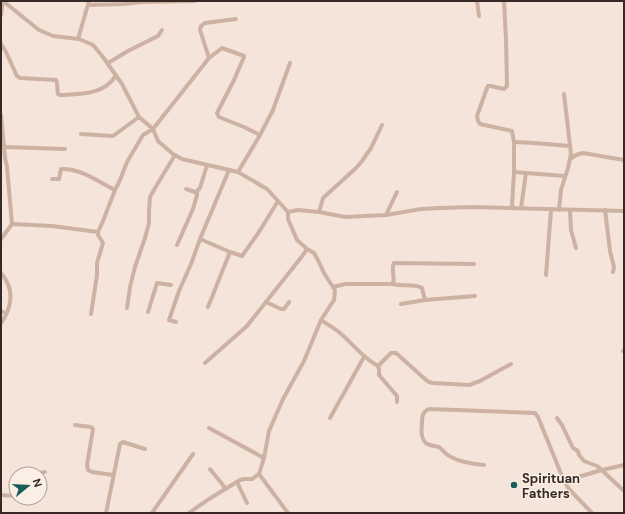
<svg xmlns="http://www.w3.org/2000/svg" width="625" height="514" font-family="'DM Sans',sans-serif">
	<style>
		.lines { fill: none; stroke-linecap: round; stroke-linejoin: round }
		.minor { stroke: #cdb2a3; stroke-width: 4 }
		.poi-dot { fill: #185d5a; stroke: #fbefe5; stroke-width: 1.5 }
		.labels { text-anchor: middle; stroke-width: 3; stroke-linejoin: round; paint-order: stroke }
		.poi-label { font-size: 13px; font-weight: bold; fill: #372a26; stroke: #fbefe5; text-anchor: start }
	</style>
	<rect width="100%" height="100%" fill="#f4e4d9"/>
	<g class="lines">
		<g class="minor">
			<path d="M3 1 39 30 53 36 79 39 93 45 103 57 122 84 139 117 153 129 158 141 173 154 182 159 238 172 267 189 288 212V219L297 240 307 249 303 255 247 326 205 363"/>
			<path d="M477 1 479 16"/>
			<path d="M504 1 506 39 507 86 504 89 491 86H488L487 88 477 116 478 121 480 124 512 131 514 142 534 143 570 146"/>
			<path d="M88 5 124 4 141 2 195 1"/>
			<path d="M1 15 3 1"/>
			<path d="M78 39 89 1"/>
			<path d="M1 44 6 52 17 76 20 78 56 80C58 84 57 89 58 94L60 95C80 94 105 95 116 75"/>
			<path d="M209 58 200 30 201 26 205 23 236 19"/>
			<path d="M108 63 128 51 158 36 162 30"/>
			<path d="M1 115 5 158 7 167 12 224 1 239"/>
			<path d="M81 134 113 136 139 117"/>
			<path d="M4 147 65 149"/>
			<path d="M570 159 576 155 583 153 624 160"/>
			<path d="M238 172 260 135 273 110 290 63"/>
			<path d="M514 172 526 173"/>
			<path d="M52 179H59L61 169C81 168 98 182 115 190"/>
			<path d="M186 189 195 192 197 195V191L200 188 207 165"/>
			<path d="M513 208 512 205 514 172V142"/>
			<path d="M521 208 526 173 565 176"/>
			<path d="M559 210 561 190 568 168 571 154 564 94"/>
			<path d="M570 210 571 230 576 248"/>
			<path d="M605 210 610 251 614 267 613 272"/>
			<path d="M288 212 298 210 319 212 345 217 386 215 421 209 439 208 474 207 624 211"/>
			<path d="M319 212 323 198 356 168 362 161 371 148 382 125"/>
			<path d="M386 215 397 192"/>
			<path d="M12 224 52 226 98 232"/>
			<path d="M200 239 230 252 242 256 259 232 278 201"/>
			<path d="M177 245 193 209 197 195"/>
			<path d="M1 273C4 277 8 282 9 287 13 299 8 314 1 323"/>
			<path d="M546 275 551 210"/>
			<path d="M393 284C395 277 391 269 394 263L474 264"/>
			<path d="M333 287 345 284H393C402 287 414 283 422 288L425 300 475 296"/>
			<path d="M266 302 281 309H284L289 302"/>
			<path d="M401 304 425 300"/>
			<path d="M208 307 230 252"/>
			<path d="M127 308 130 287 135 267 145 238 149 223V211L150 197 155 188 175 155"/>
			<path d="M1 311 3 312"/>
			<path d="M148 312 157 283 171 285"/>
			<path d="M91 314 97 275V263L103 243 98 235V232L103 221 115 190 120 180 127 162 143 135 153 129 209 58 222 48 244 56V57L234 80 217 113 219 117 244 127 260 135"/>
			<path d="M321 320C327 324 334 328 340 333 353 344 363 358 378 366L391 353H396L426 380 429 382 433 383 469 385 480 381 511 364"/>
			<path d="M176 322 169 320 179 291 191 264 200 239 229 170"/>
			<path d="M623 351H624"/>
			<path d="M378 366 379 369V375L397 396V402"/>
			<path d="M330 418 364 357"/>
			<path d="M557 418 562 425 573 448 578 451 579 455 584 461 597 466 602 470 607 475 624 491"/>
			<path d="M75 425 91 427 93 429 87 465 88 470 92 472 113 475"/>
			<path d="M209 428 264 458"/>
			<path d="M484 465C473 464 460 462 451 457 446 455 443 450 439 447 436 446 433 446 430 445 421 443 421 431 422 424 422 417 422 412 429 409L535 413 538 417 564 481 569 489 592 513"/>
			<path d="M210 469 226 489"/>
			<path d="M34 474 45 472"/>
			<path d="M259 474 288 513"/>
			<path d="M564 481 602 470 624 465"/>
			<path d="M237 482 247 503"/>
			<path d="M1 495 16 496"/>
			<path d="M106 513 120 444 123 442 145 449"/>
			<path d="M152 513 193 454"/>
			<path d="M189 513 209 499 240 480 244 479H252L259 474 264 458 269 431 283 399 304 361 321 320 334 300 335 290 333 287 324 273 318 260 314 253 307 249"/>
		</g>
	</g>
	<circle class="poi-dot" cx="514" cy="485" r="4"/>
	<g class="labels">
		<g class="poi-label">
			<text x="522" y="483">Spirituan<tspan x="522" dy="15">Fathers</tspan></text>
		</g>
	</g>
	<rect width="625" height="514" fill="none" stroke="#372a26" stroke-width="4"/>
	<g transform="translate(28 486) rotate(72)"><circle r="19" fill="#fbefe5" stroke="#ada099"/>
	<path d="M0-3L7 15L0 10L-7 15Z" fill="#185d5a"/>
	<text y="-6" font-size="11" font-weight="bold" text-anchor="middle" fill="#372a26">N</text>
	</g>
</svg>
